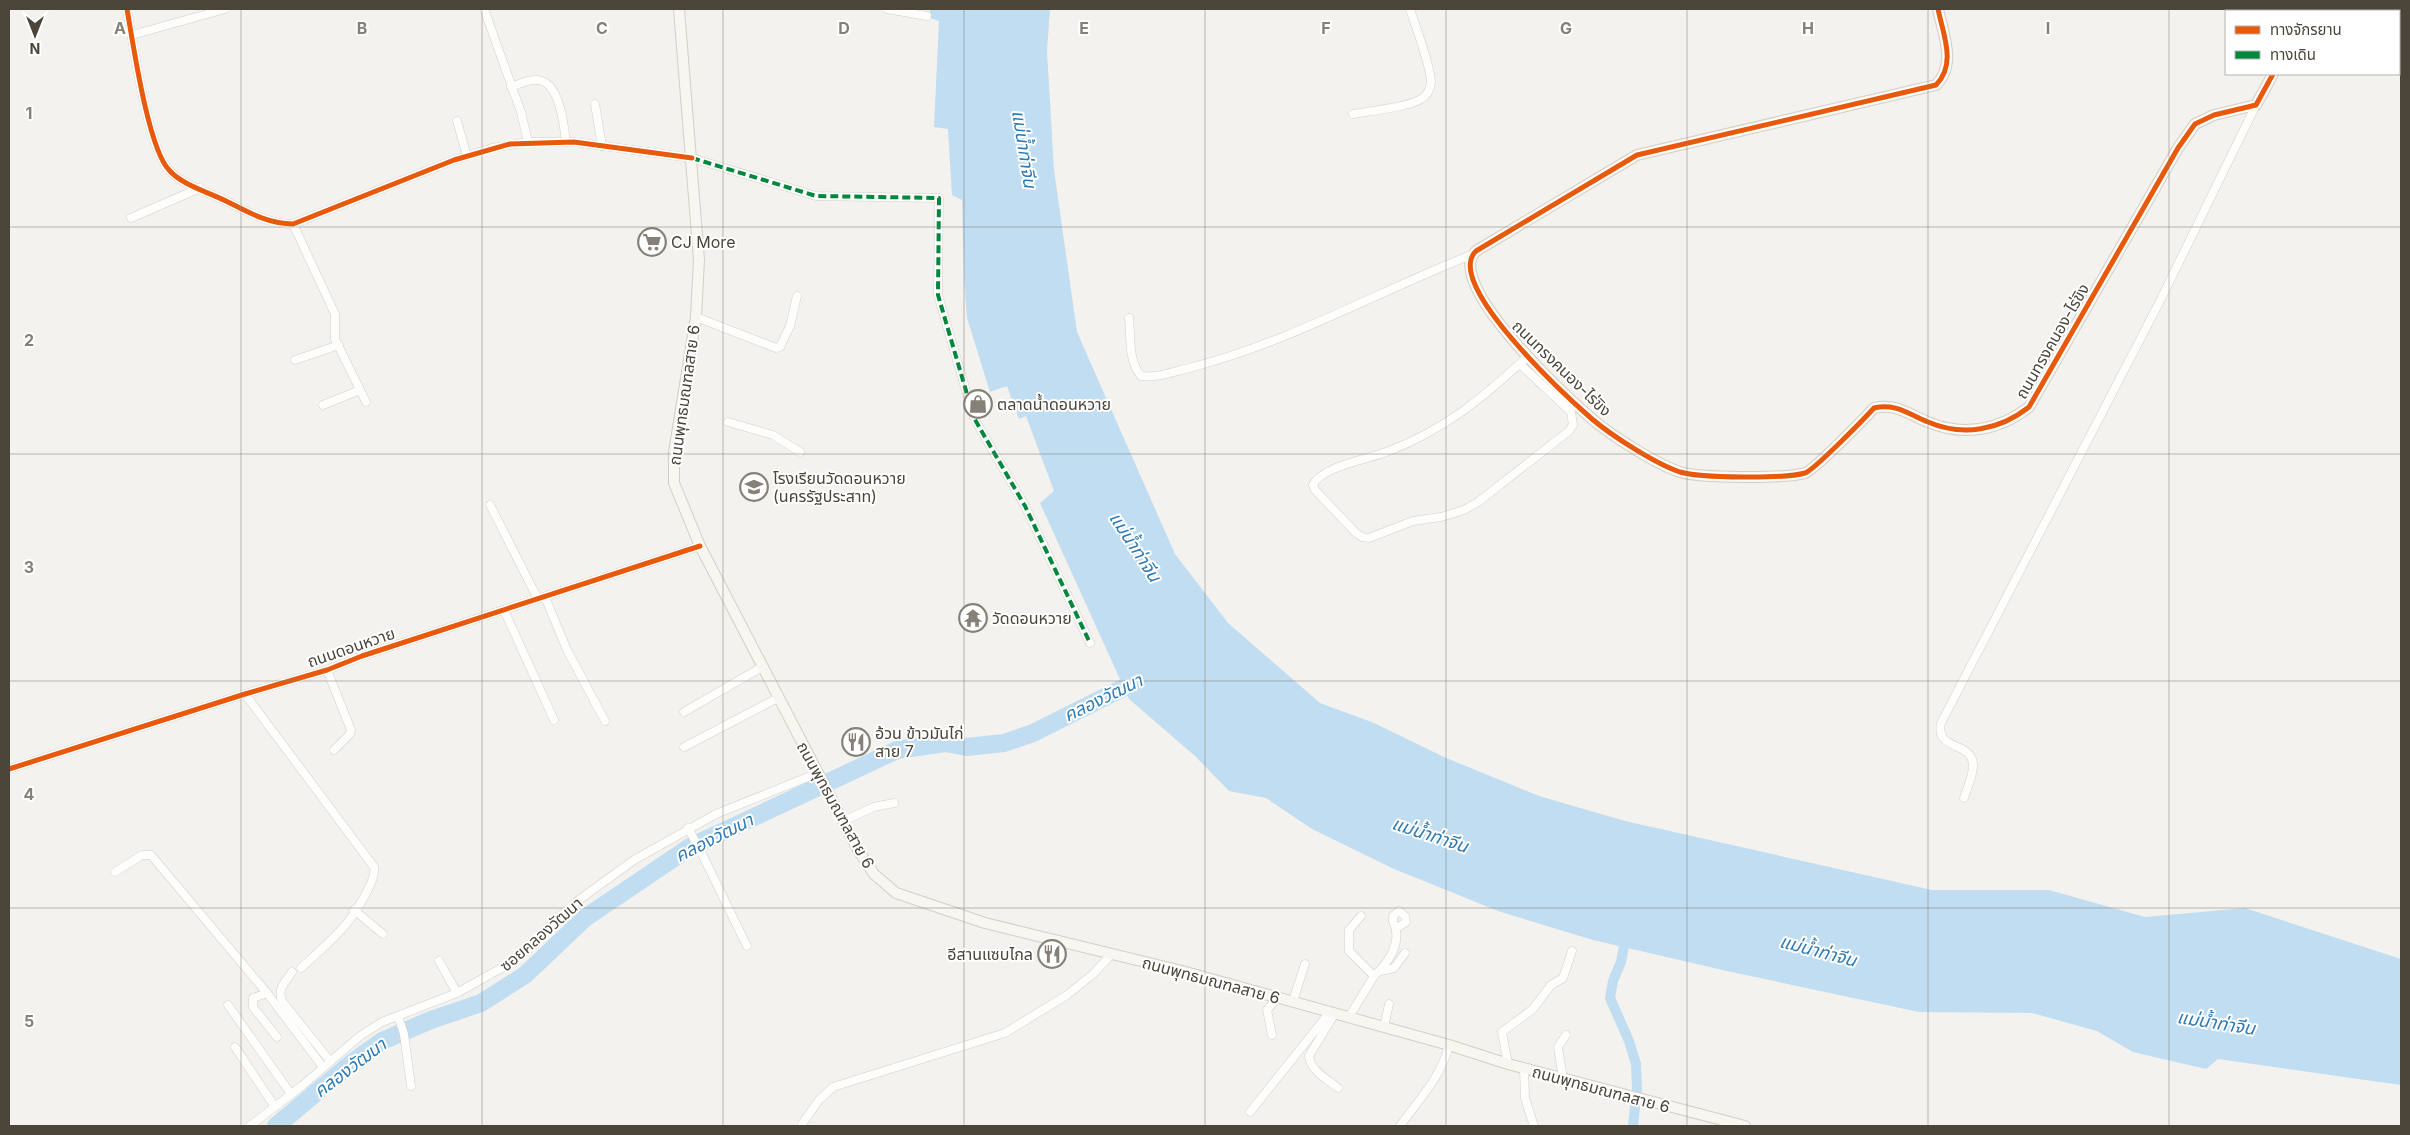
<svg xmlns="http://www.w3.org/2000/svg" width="2410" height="1135" viewBox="0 0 2410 1135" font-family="Inter,'Noto Sans Thai',sans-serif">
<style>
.water{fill:#c0ddf1}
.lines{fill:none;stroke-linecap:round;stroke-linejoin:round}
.canal{stroke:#c0ddf1;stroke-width:10}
.river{stroke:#c0ddf1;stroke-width:18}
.street-casing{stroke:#d2d0cb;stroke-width:9}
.secondary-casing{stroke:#d3cfc5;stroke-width:12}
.street{stroke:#fdfdfc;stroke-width:8}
.secondary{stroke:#f7f6f1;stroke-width:10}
.quiet{stroke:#00873e;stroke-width:4;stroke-dasharray:8 4;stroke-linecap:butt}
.cycleway-casing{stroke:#fff;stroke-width:8}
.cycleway{stroke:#e8590c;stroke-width:5}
.grid{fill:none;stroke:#868178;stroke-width:1;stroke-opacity:0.55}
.labels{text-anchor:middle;stroke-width:4;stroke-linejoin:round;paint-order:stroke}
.poi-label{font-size:16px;fill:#4b4439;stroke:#fff;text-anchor:start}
.street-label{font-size:16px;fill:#4b4439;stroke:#fff}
.water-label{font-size:18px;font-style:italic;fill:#2e7ab2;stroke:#fff}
.grid-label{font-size:16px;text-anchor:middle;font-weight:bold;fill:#868178;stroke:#fff;stroke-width:4;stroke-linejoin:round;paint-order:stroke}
</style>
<rect width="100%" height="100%" fill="#f4f2ee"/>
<polygon class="water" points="930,9 1050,9 1047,51 1054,170 1077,332 1175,554 1228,623 1320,703 1374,723 1444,757 1539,796 1625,821 1932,890 2049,890 2145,917 2245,908 2401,959 2401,1085 2218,1059 2206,1069 2133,1052 2097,1031 2032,1013 1919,1012 1727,971 1593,940 1498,911 1394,869 1312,829 1266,798 1229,791 1195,756 1129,699 1040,503 1054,491 1026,416 1019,419 1007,386 990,392 967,318 964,278 962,200 952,195 948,129 934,127 939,21 930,18"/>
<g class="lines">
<polyline class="canal" points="1626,934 1621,962 1613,981 1610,998 1629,1041 1636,1064 1637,1089 1633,1126"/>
<polyline class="river" points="276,1126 354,1061 382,1041 431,1020 481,1003 525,975 585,918 690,847 897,750 946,743 966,747 1004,743 1033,733 1145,677"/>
<defs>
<g id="street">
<path d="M127,9C133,43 148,148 169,170C182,185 208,192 226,201C248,212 268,224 293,224L454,160L492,148L528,142H574L692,158L816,196L939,198L938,295L974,418L1025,506L1090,643"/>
<polyline points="484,9 521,112 528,142"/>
<polyline points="887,9 927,16"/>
<polyline points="132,35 225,9"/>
<path d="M511,87C521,83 532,78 542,81C560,87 564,126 566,142"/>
<polyline points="595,104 602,146"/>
<path d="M1353,114C1370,111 1409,107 1421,99C1427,96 1430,89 1431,83C1431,66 1416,28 1410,9"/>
<polyline points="457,121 467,156"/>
<polyline points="131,218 200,188"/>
<polyline points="293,224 335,314 335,339 366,402"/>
<polyline points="696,317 776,348 780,347 790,326 797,296"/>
<path d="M1129,318C1131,335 1128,362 1141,376C1158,378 1173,372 1189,368C1288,343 1377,292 1471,255"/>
<polyline points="295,360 339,345"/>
<path d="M1520,364L1571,412L1573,425L1569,431L1478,502L1464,510L1441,517L1413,521L1369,538L1362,537L1356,533L1315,490L1313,485C1322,466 1370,459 1389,451C1446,429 1484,397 1528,356"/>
<polyline points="323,405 360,390"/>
<polyline points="728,422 773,435 800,452"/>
<polyline points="490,505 538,599"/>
<polyline points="545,597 567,650 605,721"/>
<polyline points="504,610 554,720"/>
<polyline points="327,670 351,730 350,734 334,750"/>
<path d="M245,694L374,867C377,881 351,920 340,931C328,944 314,956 301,968"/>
<polyline points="684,712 762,667"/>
<polyline points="684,747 778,698"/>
<polyline points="9,769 245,694 327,670 362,656 700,546"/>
<path d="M1964,798C1967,788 1974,774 1973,764C1971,741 1935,751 1941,723L2159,303L2256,105"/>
<polyline points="843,821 874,807 894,803"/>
<polyline points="688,828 700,850 747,946"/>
<polyline points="115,872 142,855 151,855 267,993 323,1067"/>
<polyline points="354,910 383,934"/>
<polyline points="439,961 457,993"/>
<polyline points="1380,971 1394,968 1405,953"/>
<path d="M292,972C285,983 277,988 282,1001L330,1061"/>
<path d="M1374,976C1390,961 1403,942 1393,921V916L1399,911L1405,916L1406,922L1397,928"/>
<polyline points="267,993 253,998 253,1007 277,1037"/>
<polyline points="1293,1001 1305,964"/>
<polyline points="228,1005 291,1094"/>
<path d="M1335,1013L1309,1056C1310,1070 1328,1080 1338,1088"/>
<polyline points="398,1016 404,1034 411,1086"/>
<polyline points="1349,1017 1374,976 1349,951 1349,930 1361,916"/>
<polyline points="1384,1027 1389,1004"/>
<polyline points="1272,1035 1267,1010 1278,997"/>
<polyline points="235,1047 275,1107"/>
<polyline points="1508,1064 1502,1032 1533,1009 1551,985 1563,978 1572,951"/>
<polyline points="1524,1068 1525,1098 1534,1126"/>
<polyline points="1563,1079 1558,1047 1566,1035"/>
<polyline points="1250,1112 1330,1012"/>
<polyline points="802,1124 819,1100 833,1087 1005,1033 1067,995 1093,974 1112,954"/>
<polyline points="250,1126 303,1085 360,1036 382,1022 457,993 505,966 530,948 548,927 576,902 634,860 716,814 818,773"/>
<path d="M1400,1126C1418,1101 1442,1076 1449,1045"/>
</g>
<g id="secondary">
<polyline points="679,9 699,260 696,317 674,452 674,483 700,546 858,850 874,874 896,893 985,923 1182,971 1449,1045 1508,1064 1745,1126"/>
<path d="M1938,9C1943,34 1957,64 1936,85L1637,155L1476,251C1442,283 1568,398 1592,419C1612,436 1656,464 1680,472C1700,478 1785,479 1805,473C1814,470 1864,419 1874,408C1896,403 1908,414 1928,422C1963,437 2000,430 2029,407L2178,148L2195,124L2214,115L2256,105L2273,74"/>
<polyline points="2306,11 2307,9"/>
</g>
</defs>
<use href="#street" class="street-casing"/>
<use href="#secondary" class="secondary-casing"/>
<use href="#street" class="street"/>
<use href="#secondary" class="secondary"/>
<polyline class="quiet" points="692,158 816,196 939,198 938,295 974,418 1025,506 1090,643"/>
<defs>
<g id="cycleway">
<path d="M127,9C133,43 148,148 169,170C182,185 208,192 226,201C248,212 268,224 293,224L454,160L510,144L574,142L692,158"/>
<path d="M1938,9C1943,34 1957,64 1936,85L1637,155L1476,251C1442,283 1568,398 1592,419C1612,436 1656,464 1680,472C1700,478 1785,479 1805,473C1814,470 1864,419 1874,408C1896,403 1908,414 1928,422C1963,437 2000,430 2029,407L2178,148L2195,124L2214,115L2256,105L2273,74"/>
<polyline points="9,769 245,694 327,670 362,656 700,546"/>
</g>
</defs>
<use href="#cycleway" class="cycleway-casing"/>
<use href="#cycleway" class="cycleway"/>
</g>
<path class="grid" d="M241,9V1126M482,9V1126M723,9V1126M964,9V1126M1205,9V1126M1446,9V1126M1687,9V1126M1928,9V1126M2169,9V1126M9,227H2401M9,454H2401M9,681H2401M9,908H2401"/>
<defs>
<symbol id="supermarket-ring" viewBox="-11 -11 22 22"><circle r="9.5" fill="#fff" stroke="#868178" stroke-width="1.5"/><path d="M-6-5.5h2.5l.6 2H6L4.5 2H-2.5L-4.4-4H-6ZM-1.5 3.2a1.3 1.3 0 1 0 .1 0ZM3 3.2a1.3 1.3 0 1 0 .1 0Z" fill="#868178"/></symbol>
<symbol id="shop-ring" viewBox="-11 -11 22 22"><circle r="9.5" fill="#fff" stroke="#868178" stroke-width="1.5"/><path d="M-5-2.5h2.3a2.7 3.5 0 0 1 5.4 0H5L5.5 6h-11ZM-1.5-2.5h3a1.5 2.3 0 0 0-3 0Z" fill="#868178"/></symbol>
<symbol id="school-ring" viewBox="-11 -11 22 22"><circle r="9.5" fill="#fff" stroke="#868178" stroke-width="1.5"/><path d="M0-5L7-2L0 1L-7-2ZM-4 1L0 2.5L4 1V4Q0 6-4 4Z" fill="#868178"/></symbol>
<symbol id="temple-ring" viewBox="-11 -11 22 22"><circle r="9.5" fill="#fff" stroke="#868178" stroke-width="1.5"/><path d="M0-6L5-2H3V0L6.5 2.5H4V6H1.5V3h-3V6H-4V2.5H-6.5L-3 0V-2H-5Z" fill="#868178"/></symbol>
<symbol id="restaurant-ring" viewBox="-11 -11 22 22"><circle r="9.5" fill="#fff" stroke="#868178" stroke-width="1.5"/><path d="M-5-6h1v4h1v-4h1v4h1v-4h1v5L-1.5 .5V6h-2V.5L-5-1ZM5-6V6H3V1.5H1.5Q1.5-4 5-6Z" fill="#868178"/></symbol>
</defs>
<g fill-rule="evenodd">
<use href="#supermarket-ring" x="636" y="226" width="32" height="32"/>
<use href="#shop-ring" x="962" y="388" width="32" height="32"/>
<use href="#school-ring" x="738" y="471" width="32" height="32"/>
<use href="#temple-ring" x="957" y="602" width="32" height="32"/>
<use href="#restaurant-ring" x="840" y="726" width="32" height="32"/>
<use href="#restaurant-ring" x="1036" y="938" width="32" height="32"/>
</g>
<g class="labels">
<g class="poi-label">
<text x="671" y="248">CJ More</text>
<text x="997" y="410">ตลาดน้ำดอนหวาย</text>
<text x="773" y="484">โรงเรียนวัดดอนหวาย<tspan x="773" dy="18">(นครรัฐประสาท)</tspan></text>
<text x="992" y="624">วัดดอนหวาย</text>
<text x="875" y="739">อ้วน ข้าวมันไก่<tspan x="875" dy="18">สาย 7</tspan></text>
<text x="1033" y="960" text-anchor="end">อีสานแซบไกล</text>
</g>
<g class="street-label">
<text transform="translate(2052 341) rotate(-60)" y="6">ถนนทรงคนอง-ไร่ขิง</text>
<text transform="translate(1562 368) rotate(44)" y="6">ถนนทรงคนอง-ไร่ขิง</text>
<text transform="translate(684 395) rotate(-82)" y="6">ถนนพุทธมณฑลสาย 6</text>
<text transform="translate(351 647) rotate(-19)" y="6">ถนนดอนหวาย</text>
<text transform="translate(836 805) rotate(61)" y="6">ถนนพุทธมณฑลสาย 6</text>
<text transform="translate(541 934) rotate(-41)" y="6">ซอยคลองวัฒนา</text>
<text transform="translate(1211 980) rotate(15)" y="6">ถนนพุทธมณฑลสาย 6</text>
<text transform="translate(1601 1089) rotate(15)" y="6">ถนนพุทธมณฑลสาย 6</text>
</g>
<g class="water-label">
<text transform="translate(1024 149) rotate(81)" y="6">แม่น้ำท่าจีน</text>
<text transform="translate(1135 547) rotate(57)" y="6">แม่น้ำท่าจีน</text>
<text transform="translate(1103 698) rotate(-26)" y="6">คลองวัฒนา</text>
<text transform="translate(1430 835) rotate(18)" y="6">แม่น้ำท่าจีน</text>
<text transform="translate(714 838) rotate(-27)" y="6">คลองวัฒนา</text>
<text transform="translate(1818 951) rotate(15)" y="6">แม่น้ำท่าจีน</text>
<text transform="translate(2216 1023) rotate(9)" y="6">แม่น้ำท่าจีน</text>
<text transform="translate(350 1068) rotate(-37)" y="6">คลองวัฒนา</text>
</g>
</g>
<g class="grid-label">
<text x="120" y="34">A</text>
<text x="362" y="34">B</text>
<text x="602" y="34">C</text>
<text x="844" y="34">D</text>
<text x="1084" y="34">E</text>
<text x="1326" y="34">F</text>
<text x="1566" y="34">G</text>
<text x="1808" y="34">H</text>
<text x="2048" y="34">I</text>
<text x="29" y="119">1</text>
<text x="29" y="346">2</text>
<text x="29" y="573">3</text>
<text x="29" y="800">4</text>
<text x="29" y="1027">5</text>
</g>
<rect width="2410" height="1135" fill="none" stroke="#4b4439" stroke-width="20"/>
<rect x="2225" y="10" width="175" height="65" fill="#ffffff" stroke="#b7b4b0"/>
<rect x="2235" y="26" width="25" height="8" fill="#e8590c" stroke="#b7b4b0"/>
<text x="2270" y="35" font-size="15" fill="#4b4439">ทางจักรยาน</text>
<rect x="2235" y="51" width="25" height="8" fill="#00873e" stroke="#b7b4b0"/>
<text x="2270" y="60" font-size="15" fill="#4b4439">ทางเดิน</text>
<g transform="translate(35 35) rotate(180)" stroke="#ffffff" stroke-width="4" paint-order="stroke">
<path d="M0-4L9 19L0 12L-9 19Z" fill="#4b4439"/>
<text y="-8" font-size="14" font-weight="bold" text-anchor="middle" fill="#4b4439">N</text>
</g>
</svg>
